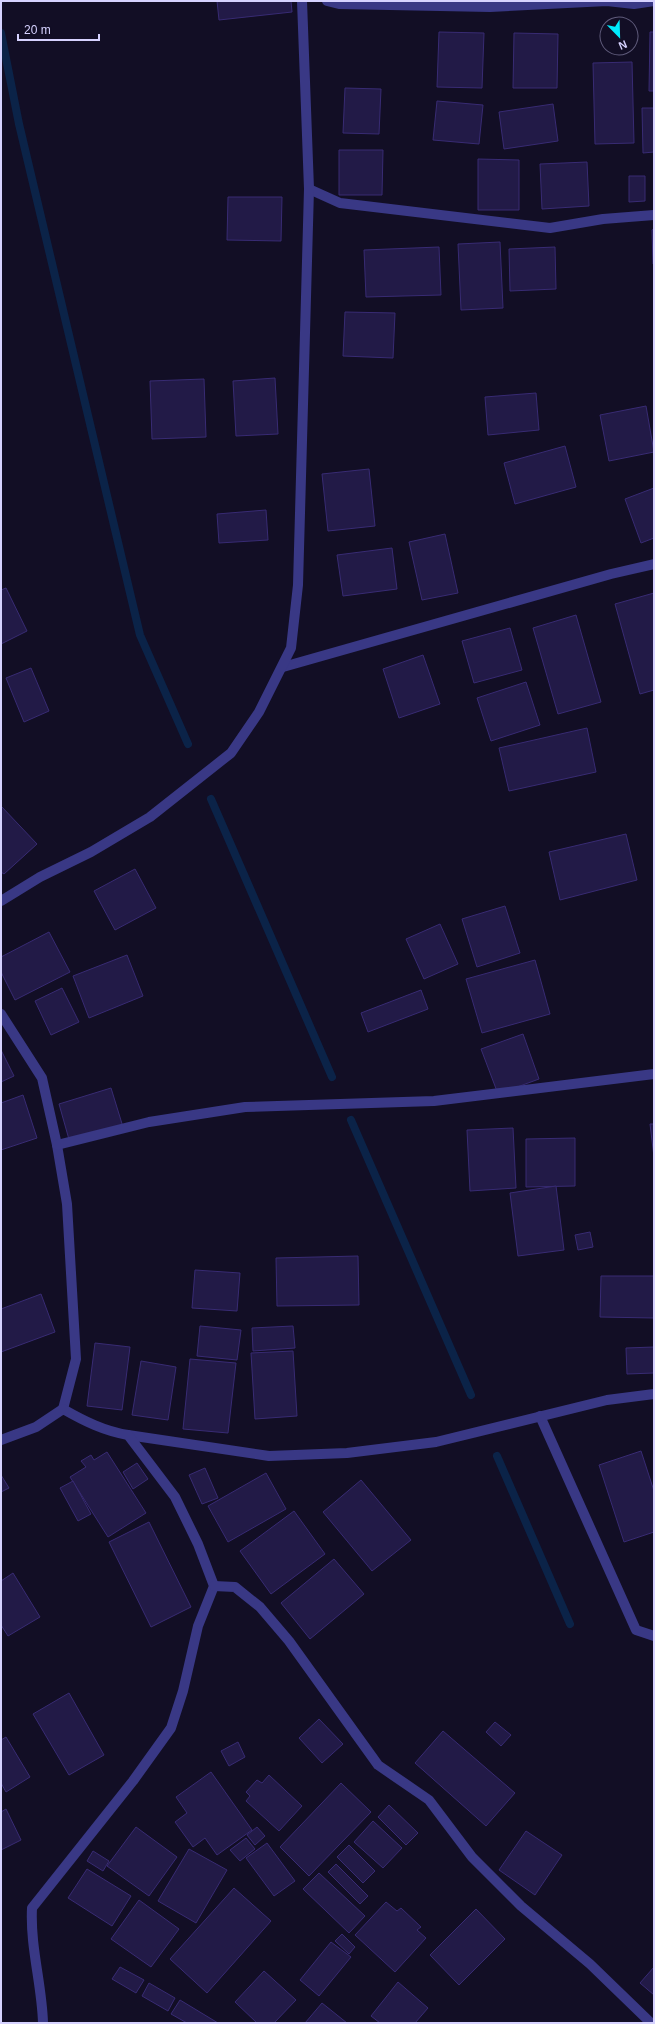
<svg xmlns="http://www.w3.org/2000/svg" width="655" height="2024" viewBox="0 0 655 2024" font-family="Arial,sans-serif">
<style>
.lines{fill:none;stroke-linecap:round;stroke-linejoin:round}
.stream{stroke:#0b2348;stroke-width:8}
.building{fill:#221a47;stroke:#382b73}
.minor{stroke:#393885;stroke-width:10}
</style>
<rect width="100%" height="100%" fill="#120e25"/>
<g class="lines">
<g class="stream">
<polyline points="1,33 19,124 140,635 188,744"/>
<polyline points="211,799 332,1077"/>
<polyline points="351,1120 471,1395"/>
<polyline points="497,1456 570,1624"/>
</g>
</g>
<g class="building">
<polygon points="217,1 291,1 292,12 219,20"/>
<polygon points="439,32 484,33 482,88 437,87"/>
<polygon points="650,32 654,32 654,91 649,91"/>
<polygon points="514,33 558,34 557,88 513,88"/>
<polygon points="632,62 634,143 595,144 593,63"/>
<polygon points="345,88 381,89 379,134 343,133"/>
<polygon points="437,101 483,105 479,144 433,140"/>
<polygon points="553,104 558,141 504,149 499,112"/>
<polygon points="642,108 654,108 654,152 643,153"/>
<polygon points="339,150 383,150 382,195 339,195"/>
<polygon points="478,159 519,160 519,210 478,210"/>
<polygon points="587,162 589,206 542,209 540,164"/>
<polygon points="629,176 645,176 645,201 629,202"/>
<polygon points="228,197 282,197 281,241 227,240"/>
<polygon points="654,229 654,264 653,264 652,230"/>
<polygon points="500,242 503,308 461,310 458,244"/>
<polygon points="439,247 441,295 366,297 364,250"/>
<polygon points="555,247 556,289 510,291 509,249"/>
<polygon points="345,312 395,313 393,358 343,356"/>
<polygon points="275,378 278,434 236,436 233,381"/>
<polygon points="204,379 206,437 152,439 150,381"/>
<polygon points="536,393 539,430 488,435 485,397"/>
<polygon points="646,406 654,452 609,461 600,415"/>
<polygon points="565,446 576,487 515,504 504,463"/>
<polygon points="369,469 375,526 328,531 322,474"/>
<polygon points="654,488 654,538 641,543 625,499"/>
<polygon points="266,510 268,540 219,543 217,514"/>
<polygon points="445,534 458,593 422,600 409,542"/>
<polygon points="392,548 397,589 343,596 337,555"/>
<polygon points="6,588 27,631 1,644 1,590"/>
<polygon points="654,593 654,690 640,694 615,604"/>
<polygon points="576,615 601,702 558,714 533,628"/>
<polygon points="510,628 522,670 474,683 462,641"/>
<polygon points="423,655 440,704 399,718 383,669"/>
<polygon points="31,668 49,711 24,722 6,678"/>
<polygon points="526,682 540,725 491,741 477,698"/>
<polygon points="587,728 596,772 509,791 499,748"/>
<polygon points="1,806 37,844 4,874 1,872"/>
<polygon points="626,834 637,880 560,900 549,852"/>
<polygon points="135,869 156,908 115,930 94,891"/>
<polygon points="505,906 520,953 477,967 462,919"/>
<polygon points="440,924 458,964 424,979 406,939"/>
<polygon points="49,932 70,972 15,1000 1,972 1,957"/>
<polygon points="127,955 143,996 89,1018 73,976"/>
<polygon points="535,960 550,1014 482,1033 466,979"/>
<polygon points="62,988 79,1022 51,1035 35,1001"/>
<polygon points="421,990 428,1009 368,1032 361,1013"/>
<polygon points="523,1034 539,1079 498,1094 481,1049"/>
<polygon points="1,1050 14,1076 1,1082"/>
<polygon points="111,1088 123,1127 70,1143 59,1104"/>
<polygon points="23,1095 37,1138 1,1150 1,1103"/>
<polygon points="650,1124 654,1124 654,1157"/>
<polygon points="513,1128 516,1188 470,1191 467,1130"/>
<polygon points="575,1138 575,1186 526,1187 526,1139"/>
<polygon points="556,1186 564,1250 518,1256 510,1193"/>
<polygon points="590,1232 593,1247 578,1250 575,1235"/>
<polygon points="358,1256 359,1305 277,1306 276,1258"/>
<polygon points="195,1270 240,1273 237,1311 192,1308"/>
<polygon points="601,1276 654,1276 654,1318 600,1317"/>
<polygon points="41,1294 55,1332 1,1352 1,1309"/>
<polygon points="200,1326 241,1330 237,1360 197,1356"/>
<polygon points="293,1326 295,1348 253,1351 252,1328"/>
<polygon points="95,1343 130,1347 122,1410 87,1406"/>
<polygon points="654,1347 654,1373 627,1374 626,1348"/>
<polygon points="293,1351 297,1416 255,1419 251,1353"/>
<polygon points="190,1359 236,1363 228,1433 183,1429"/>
<polygon points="141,1361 176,1367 168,1420 132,1415"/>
<polygon points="641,1451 654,1491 654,1532 624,1542 599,1465"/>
<polygon points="107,1452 146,1513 108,1537 70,1477 86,1467 81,1461 91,1455 94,1460"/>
<polygon points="137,1463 148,1479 133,1489 123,1472"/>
<polygon points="205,1468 218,1498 202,1504 189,1475"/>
<polygon points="266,1473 286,1509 228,1542 208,1506"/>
<polygon points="1,1475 9,1488 1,1492"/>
<polygon points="361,1480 411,1540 372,1571 323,1512"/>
<polygon points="73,1481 91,1514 78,1521 60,1488"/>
<polygon points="294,1511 325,1554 271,1594 240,1551"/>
<polygon points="149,1522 191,1607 151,1627 109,1542"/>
<polygon points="334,1559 364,1594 310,1639 281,1603"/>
<polygon points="13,1573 40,1617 8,1636 1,1625 1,1581"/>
<polygon points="69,1693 104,1755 69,1775 33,1714"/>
<polygon points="319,1719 343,1744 322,1763 299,1738"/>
<polygon points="495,1722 511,1735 501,1746 486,1732"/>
<polygon points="443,1731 515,1793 486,1826 415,1763"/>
<polygon points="6,1737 30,1777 6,1792 1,1783 1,1740"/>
<polygon points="238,1742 245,1757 229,1766 221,1751"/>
<polygon points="211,1772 252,1830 217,1855 205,1838 193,1847 175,1822 187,1813 176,1797"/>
<polygon points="269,1775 302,1806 279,1831 246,1801 250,1796 246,1792 257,1780 262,1783"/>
<polygon points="341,1783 371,1812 309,1876 280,1847"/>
<polygon points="389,1805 418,1833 406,1845 378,1817"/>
<polygon points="6,1809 21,1840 1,1850 1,1812"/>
<polygon points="373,1821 402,1848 383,1868 354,1842"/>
<polygon points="136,1827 177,1857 149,1896 107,1866"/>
<polygon points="257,1827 265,1836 255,1845 247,1835"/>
<polygon points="526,1831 562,1855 535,1895 499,1870"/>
<polygon points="246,1838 255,1849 240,1861 230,1850"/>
<polygon points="267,1843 295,1881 274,1896 246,1858"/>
<polygon points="349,1845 375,1871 363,1883 337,1857"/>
<polygon points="189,1849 227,1870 196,1923 158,1901"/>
<polygon points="93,1851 109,1861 103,1871 87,1861"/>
<polygon points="336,1864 368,1896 360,1904 328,1872"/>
<polygon points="87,1869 131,1896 112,1926 68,1898"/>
<polygon points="319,1873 365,1916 349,1933 303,1889"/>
<polygon points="234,1888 271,1921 207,1993 170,1959"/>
<polygon points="139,1900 179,1929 151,1967 111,1939"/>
<polygon points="386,1902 397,1911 401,1908 421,1927 417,1930 426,1938 395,1972 355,1935"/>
<polygon points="476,1909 505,1939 459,1985 430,1955"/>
<polygon points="342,1934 355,1947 349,1954 335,1941"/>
<polygon points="331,1942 351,1957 319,1996 300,1980"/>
<polygon points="120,1967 144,1980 136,1993 112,1979"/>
<polygon points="654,1967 654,1995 640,1983"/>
<polygon points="264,1971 296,2000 274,2023 257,2023 235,2002"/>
<polygon points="398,1982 428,2008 415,2023 380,2023 371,2016"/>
<polygon points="149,1983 175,1998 168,2011 142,1996"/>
<polygon points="180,2000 218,2023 187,2023 171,2014"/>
<polygon points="322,2003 347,2023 305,2023"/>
</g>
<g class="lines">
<g class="minor">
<polyline points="327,1 339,4 490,7 607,1 634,4 654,1"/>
<polyline points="309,189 340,203 550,228 603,219 654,215"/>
<polyline points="283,667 611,574 654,564"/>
<polyline points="1,901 40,877 91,852 150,817 231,753 259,712 291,648 298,585 309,189 302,1"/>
<polyline points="1,1014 42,1078 57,1145 67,1204 76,1359 63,1409"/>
<polyline points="57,1145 149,1122 245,1107 434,1101 654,1074"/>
<polyline points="540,1416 636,1630 654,1636"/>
<polyline points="128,1435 269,1456 347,1453 436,1442 607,1400 654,1394"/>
<path d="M1,1440L36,1427L63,1409C84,1421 104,1431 128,1435L175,1497L198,1544L214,1586L198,1626L183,1691L171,1728L133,1781L32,1908C30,1947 42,1985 43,2023"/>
<polyline points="214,1586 235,1587 260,1607 289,1641 378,1765 429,1800 472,1857 521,1906 590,1964 651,2023"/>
</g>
</g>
<rect width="655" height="2024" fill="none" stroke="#d6d2ff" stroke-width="4"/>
<g transform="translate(619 36) rotate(157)"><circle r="19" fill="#120e25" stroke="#605c7c"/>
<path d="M0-3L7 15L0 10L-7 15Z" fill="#00ebfd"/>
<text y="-6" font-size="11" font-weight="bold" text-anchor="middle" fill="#d6d2ff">N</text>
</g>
<path d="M18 34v6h81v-6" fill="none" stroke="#d6d2ff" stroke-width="2"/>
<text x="24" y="34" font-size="12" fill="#d6d2ff" stroke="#120e25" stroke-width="3" paint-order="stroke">20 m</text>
</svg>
